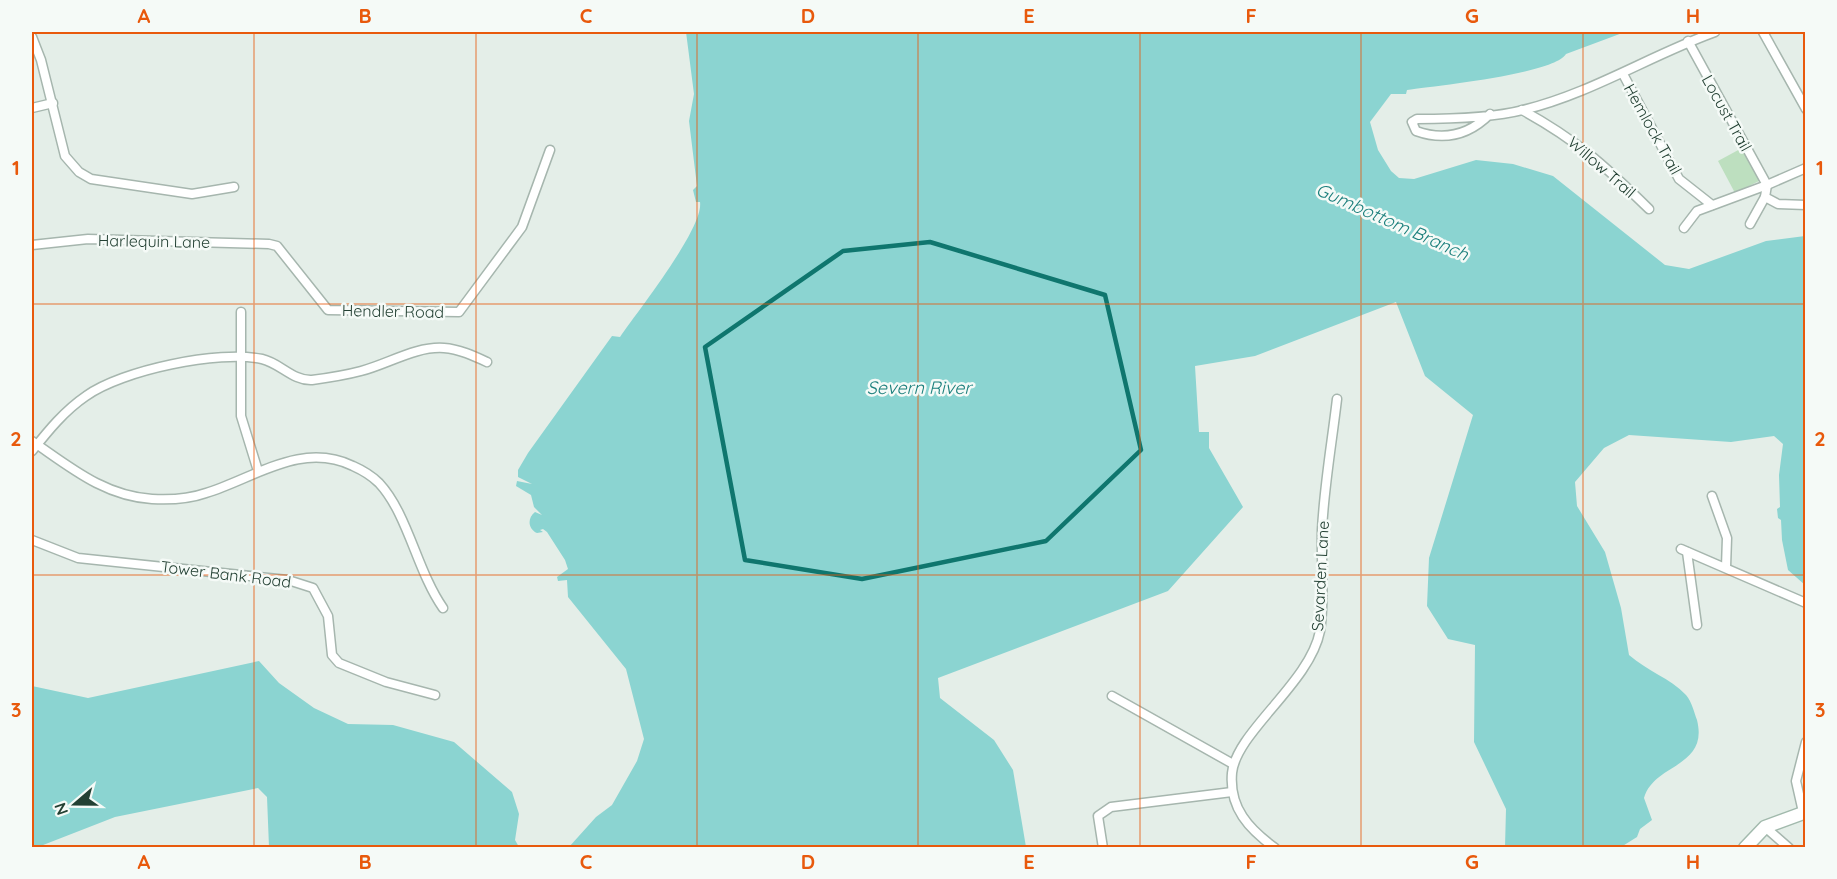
<svg xmlns="http://www.w3.org/2000/svg" width="1837" height="879" viewBox="0 0 1837 879" font-family="Quicksand,sans-serif">
<style>
.green{fill:#bddfbf}
.water{fill:#8bd4d1}
.lines{fill:none;stroke-linecap:round;stroke-linejoin:round}
.street-casing{stroke:#a6b6ae;stroke-width:11}
.secondary-casing{stroke:#a2baad;stroke-width:15}
.street{stroke:#fff;stroke-width:8}
.secondary{stroke:#fff;stroke-width:12}
.marked{fill:none;stroke:#0f766e;stroke-width:4.5;stroke-linejoin:round}
.grid{fill:none;stroke:#e8590c;stroke-width:1.5;stroke-opacity:0.55}
.labels{text-anchor:middle;stroke-width:5;stroke-linejoin:round;paint-order:stroke}
.street-label{font-size:16px;fill:#234033;stroke:#f5faf7}
.water-label{font-size:18px;font-style:italic;fill:#1b7f7c;stroke:#f5faf7}
.neatline{fill:none;stroke:#e8590c;stroke-width:2}
.grid-label{font-size:20px;text-anchor:middle;font-weight:bold;fill:#e8590c}
</style>
<rect width="100%" height="100%" fill="#e4eee8"/>
<polygon class="green" points="1742,148 1761,180 1735,193 1718,161"/>
<g class="water">
<path d="M686,32H1625L1566,54C1554,74 1435,86 1407,90L1406,94H1391L1370,122L1378,150L1391,171L1399,178L1414,179L1476,160L1513,164L1553,176L1665,265L1689,269L1766,241L1805,236V585L1788,570L1782,540L1781,520L1778,518L1777,509L1780,507L1779,475L1783,444L1774,436L1731,442L1629,435L1604,448L1575,482L1577,506L1605,552L1621,608L1629,655C1647,671 1670,678 1686,695C1692,702 1694,712 1697,720C1709,768 1654,763 1644,798L1652,820L1640,829L1637,837L1621,847H1505L1506,809L1474,742L1475,645L1448,639L1427,606L1429,558L1473,415L1425,376L1396,302L1255,356L1195,366L1199,432H1209V448L1243,507L1168,591L938,678L940,698L994,740L1013,770L1026,847H569L596,817L612,805L637,761L644,739L626,669L568,597L567,580L558,581L557,577L568,569L565,560L547,532L543,529L540,530L543,532L537,533C528,529 527,518 535,512L542,515L534,507L531,495L516,486L517,481L532,484L518,477V470L528,453L612,336L620,337C637,312 704,228 700,202H696L693,190L697,186L689,121L694,94Z"/>
<polygon points="259,661 279,683 314,708 348,724 393,725 454,742 512,792 519,814 515,840 519,847 269,847 267,797 258,788 115,817 38,847 32,845 32,686 88,698"/>
</g>
<g class="lines">
<defs>
<g id="street">
<polyline points="1763,32 1806,109"/>
<polyline points="32,37 41,60 65,156 79,172 91,179 192,194 234,187"/>
<polyline points="1688,41 1767,185"/>
<polyline points="1623,74 1679,179 1712,205"/>
<polyline points="32,108 53,103"/>
<path d="M1522,110C1577,140 1605,166 1649,209"/>
<path d="M1490,114C1469,135 1444,141 1416,131L1412,122L1417,119C1449,119 1492,118 1523,110C1590,94 1651,55 1715,32"/>
<polyline points="1767,185 1765,197 1778,204 1806,205"/>
<polyline points="1750,224 1765,197"/>
<polyline points="1684,228 1697,211 1767,185 1806,168"/>
<polyline points="32,245 88,239 269,244 277,246 328,310 459,312 522,227 550,150"/>
<polyline points="241,312 241,416 258,471"/>
<path d="M32,441C70,467 104,496 152,499C170,500 189,499 206,493C255,478 301,441 353,466C362,470 372,476 379,483C408,514 417,571 443,608"/>
<path d="M32,451C48,431 64,411 86,396C122,370 219,350 262,359C280,363 293,381 312,380C327,378 346,375 361,371C388,364 416,346 444,348C459,349 474,356 487,362"/>
<polyline points="1712,496 1727,538 1726,567"/>
<polyline points="32,540 78,558 288,580 313,588 328,616 332,655 339,663 386,682 435,695"/>
<polyline points="1681,549 1806,603"/>
<polyline points="1687,552 1697,625"/>
<polyline points="1112,696 1233,764"/>
<polyline points="1803,812 1796,781 1806,742"/>
<polyline points="1765,827 1789,848"/>
<polyline points="1103,848 1098,816 1111,807 1232,792"/>
<path d="M1275,848C1249,829 1229,808 1232,773C1236,732 1310,683 1320,631C1325,602 1321,561 1322,530C1324,487 1332,442 1337,399"/>
</g>
<polyline id="secondary" points="1745,848 1765,827 1806,812"/>
</defs>
<use href="#street" class="street-casing"/>
<use href="#secondary" class="secondary-casing"/>
<use href="#street" class="street"/>
<use href="#secondary" class="secondary"/>
</g>
<path class="marked" d="M930,242L1105,295L1141,450L1046,541L862,579L745,560L705,347L843,251Z"/>
<path class="grid" d="M254,32V848M476,32V848M697,32V848M918,32V848M1140,32V848M1361,32V848M1583,32V848M32,304H1806M32,575H1806"/>
<g class="labels">
<g class="street-label">
<text transform="translate(1727 113) rotate(61)" y="6">Locust Trail</text>
<text transform="translate(1653 129) rotate(61)" y="6">Hemlock Trail</text>
<text transform="translate(1602 167) rotate(41)" y="6">Willow Trail</text>
<text transform="translate(154 241) rotate(1)" y="6">Harlequin Lane</text>
<text transform="translate(393 311) rotate(1)" y="6">Hendler Road</text>
<text transform="translate(226 574) rotate(7)" y="6">Tower Bank Road</text>
<text transform="translate(1320 576) rotate(-87)" y="6">Sevarden Lane</text>
</g>
<g class="water-label">
<text transform="translate(1392 222) rotate(24)" y="6">Gumbottom Branch</text>
<text x="919" y="394">Severn River</text>
</g>
</g>
<rect width="1837" height="879" fill="none" stroke="#f5faf7" stroke-width="66"/>
<g transform="translate(75 804) rotate(250)" stroke="#f5faf7" stroke-width="4.5" paint-order="stroke">
<path d="M0-4.5L10 22L0 15L-10 22Z" fill="#234033"/>
<text y="-9" font-size="16" font-weight="bold" text-anchor="middle" fill="#234033">N</text>
</g>
<rect x="33" y="33" width="1771" height="813" class="neatline"/>
<g class="grid-label">
<text x="144" y="23">A</text>
<text x="365" y="23">B</text>
<text x="586" y="23">C</text>
<text x="808" y="23">D</text>
<text x="1029" y="23">E</text>
<text x="1251" y="23">F</text>
<text x="1472" y="23">G</text>
<text x="1693" y="23">H</text>
<text x="16" y="175">1</text>
<text x="1820" y="175">1</text>
<text x="16" y="446">2</text>
<text x="1820" y="446">2</text>
<text x="16" y="717">3</text>
<text x="1820" y="717">3</text>
<text x="144" y="869">A</text>
<text x="365" y="869">B</text>
<text x="586" y="869">C</text>
<text x="808" y="869">D</text>
<text x="1029" y="869">E</text>
<text x="1251" y="869">F</text>
<text x="1472" y="869">G</text>
<text x="1693" y="869">H</text>
</g>
</svg>
